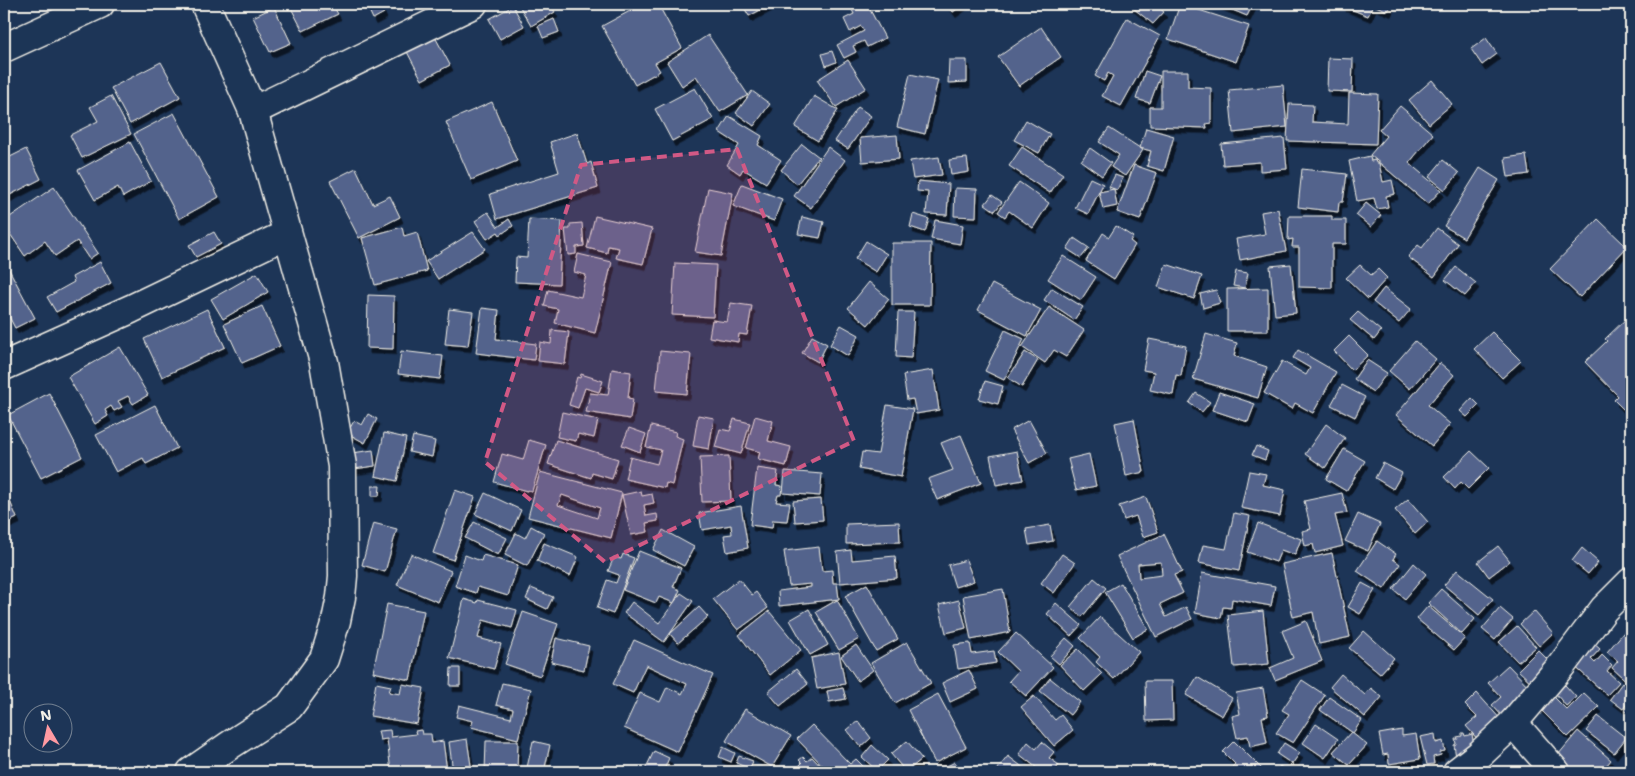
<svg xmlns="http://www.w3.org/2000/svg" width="1635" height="776" viewBox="0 0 1635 776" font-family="'Shantell Sans',sans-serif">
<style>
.building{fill:#53648c;stroke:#f4f1e8;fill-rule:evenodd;filter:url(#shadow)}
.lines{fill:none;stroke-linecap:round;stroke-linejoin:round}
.street-casing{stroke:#f4f1e8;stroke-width:31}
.street{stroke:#1d3557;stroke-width:28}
.marked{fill:#d15985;fill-opacity:0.2;stroke:#d15985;stroke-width:4;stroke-dasharray:10 6;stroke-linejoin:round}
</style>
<defs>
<filter id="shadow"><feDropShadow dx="3" dy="5.5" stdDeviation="0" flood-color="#0009"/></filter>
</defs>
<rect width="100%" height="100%" fill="#1d3557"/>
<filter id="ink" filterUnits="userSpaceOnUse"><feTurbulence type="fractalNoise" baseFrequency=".02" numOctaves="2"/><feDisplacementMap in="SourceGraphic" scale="10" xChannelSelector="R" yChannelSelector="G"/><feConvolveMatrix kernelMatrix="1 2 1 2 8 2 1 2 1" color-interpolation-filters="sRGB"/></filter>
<g filter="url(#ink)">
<g class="building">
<polygon points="289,4 332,4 338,14 303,31"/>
<polygon points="366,4 380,4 384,13 373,19"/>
<polygon points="526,4 550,4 555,12 531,26 520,7"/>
<polygon points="643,4 658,4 682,48 655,63 660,71 635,85 602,26"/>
<polygon points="742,4 772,4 749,16"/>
<polygon points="860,4 867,4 885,38 867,47 864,41 853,46 856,52 844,58 837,45 864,31 861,26 850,32 844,19 854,14 851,8"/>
<polygon points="947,4 964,4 953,12"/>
<polygon points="1128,4 1155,4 1164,12 1153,24"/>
<polygon points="1180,4 1249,26 1236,62 1168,39"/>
<polygon points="1218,4 1253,4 1247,16"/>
<polygon points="1343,4 1391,4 1388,11 1373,5 1368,16 1343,6"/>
<polygon points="513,6 524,26 500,39 489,19"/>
<polygon points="274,7 291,43 270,52 253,17"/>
<polygon points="1127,18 1160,36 1121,106 1102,96 1113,76 1108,73 1104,81 1095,76"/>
<polygon points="554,19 559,32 543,38 538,26"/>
<polygon points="1041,27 1061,57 1019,86 998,57"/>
<polygon points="434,35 450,65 422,80 406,50"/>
<polygon points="708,35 748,95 720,112 696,76 682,86 667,62"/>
<polygon points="1486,38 1497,54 1482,65 1471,49"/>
<polygon points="832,51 836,62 826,66 822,54"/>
<polygon points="1328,58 1353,59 1352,92 1327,91"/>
<polygon points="848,60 866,88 836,107 817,80"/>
<polygon points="949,60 967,60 967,82 948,83"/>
<polygon points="161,62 180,97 130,124 111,88"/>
<polygon points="1145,71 1160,76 1150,103 1136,99"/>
<polygon points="1161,71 1188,71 1188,87 1211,88 1211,123 1206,124 1207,128 1150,126 1150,107 1161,107"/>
<polygon points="910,74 938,80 925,134 897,127"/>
<polygon points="1432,80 1452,104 1429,124 1409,100"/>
<polygon points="1283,85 1287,127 1233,133 1229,90"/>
<polygon points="695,88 713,119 672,141 655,109"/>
<polygon points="752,91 770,104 754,126 736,113"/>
<polygon points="1349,93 1378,94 1376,144 1287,141 1289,104 1313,105 1312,122 1348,124"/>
<polygon points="111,96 131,134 82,158 70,135 98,121 90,107"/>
<polygon points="814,96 838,110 818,141 795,127"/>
<polygon points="492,102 517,161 471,180 446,122"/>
<polygon points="1400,106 1433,134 1409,163 1441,190 1428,204 1370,155 1386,136 1379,130"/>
<polygon points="858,107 871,116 848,149 835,141"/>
<polygon points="174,113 219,197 179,219 134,134"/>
<polygon points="729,116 762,136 758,145 781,160 766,183 743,169 740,174 727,165 739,145 719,132"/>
<polygon points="1026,120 1050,134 1039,153 1014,140"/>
<polygon points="1109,128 1143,150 1125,176 1111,167 1119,155 1099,142"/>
<polygon points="1146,128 1174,136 1164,171 1147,166 1151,151 1140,148"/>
<polygon points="577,133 587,164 591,162 598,188 497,219 490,194 559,172 550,142"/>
<polygon points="897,135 899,159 862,162 860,138"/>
<polygon points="1284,138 1287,169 1260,171 1260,162 1223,165 1221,144"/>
<polygon points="130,142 151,181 123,197 118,187 95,200 78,170"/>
<polygon points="802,144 819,157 797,184 781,170"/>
<polygon points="828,147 845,160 811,208 794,196"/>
<polygon points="1022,147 1063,174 1050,193 1009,166"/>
<polygon points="1090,148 1111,163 1102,176 1081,161"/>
<polygon points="26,149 41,179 4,198 4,160"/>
<polygon points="1526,155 1529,174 1508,177 1505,158"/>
<polygon points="1370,156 1371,161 1375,160 1376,163 1379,163 1383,182 1392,180 1395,194 1386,196 1388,207 1377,209 1374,198 1357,201 1349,161"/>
<polygon points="939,157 942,175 913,179 910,161"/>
<polygon points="967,158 969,172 951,175 949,160"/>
<polygon points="1443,160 1459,173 1445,190 1429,177"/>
<polygon points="1134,165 1157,173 1140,220 1117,212"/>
<polygon points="356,168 373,204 390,196 400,217 359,238 330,181"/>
<polygon points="1480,168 1499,180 1464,238 1444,226"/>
<polygon points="1302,169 1347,174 1343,202 1339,202 1338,212 1298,207"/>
<polygon points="1115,175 1123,178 1117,190 1109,187"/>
<polygon points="1090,178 1103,184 1088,214 1075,208"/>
<polygon points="918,181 949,184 947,215 926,214 928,192 917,191"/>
<polygon points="1019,182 1049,203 1033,228 1009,211 1005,217 998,212"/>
<polygon points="742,184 782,199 774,221 733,206"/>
<polygon points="54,187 98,253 89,259 77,241 55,256 45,241 25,256 4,225 4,221"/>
<polygon points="708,188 733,193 721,256 695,252"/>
<polygon points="955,188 977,189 976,217 954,216"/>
<polygon points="1114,189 1117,206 1103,209 1099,192"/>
<polygon points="992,195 1002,202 995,211 985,204"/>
<polygon points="1366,203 1381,215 1371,227 1356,215"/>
<polygon points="1278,209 1286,251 1240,260 1236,239 1265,234 1261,212"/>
<polygon points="488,212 498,227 509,219 513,226 500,235 498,232 487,239 475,221"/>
<polygon points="913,214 929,219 925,232 910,227"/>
<polygon points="595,216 652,229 643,264 616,258 619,248 608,246 607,253 587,248"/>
<polygon points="1289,216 1332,216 1332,220 1346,220 1346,244 1332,244 1332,288 1299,287 1299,247 1292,247 1293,239 1288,240"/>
<polygon points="802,217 824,222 820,238 798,234"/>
<polygon points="529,219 562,221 559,284 515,282 516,257 527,258"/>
<polygon points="1598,219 1627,247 1580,297 1550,269"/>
<polygon points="935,220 963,225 960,244 931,239"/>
<polygon points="582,223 584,246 576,247 576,254 568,255 565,229 570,229 570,224"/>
<polygon points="1116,226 1133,237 1130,241 1135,245 1114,279 1086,261 1103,233 1109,237"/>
<polygon points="402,227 404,236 417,232 427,271 375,285 362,238"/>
<polygon points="1437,228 1458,244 1434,277 1408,257 1418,245 1422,248"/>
<polygon points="214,232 221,244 196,257 189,245"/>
<polygon points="473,232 485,249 438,279 426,261"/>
<polygon points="1074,238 1089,248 1081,258 1067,249"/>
<polygon points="866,241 887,254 876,272 855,259"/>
<polygon points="892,243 931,243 930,305 892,305"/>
<polygon points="578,254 612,262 595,333 555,323 558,309 544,306 548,290 581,297 586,275 574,272"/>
<polygon points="1063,256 1096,277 1081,300 1048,279"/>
<polygon points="4,260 35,318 15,328 4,307"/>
<polygon points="100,262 111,283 56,312 47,297 74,282 72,277"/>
<polygon points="675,263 716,265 713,317 672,315"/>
<polygon points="1166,264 1202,276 1194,299 1158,287"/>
<polygon points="1291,264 1296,313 1275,315 1270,266"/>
<polygon points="1360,265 1371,275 1378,269 1387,278 1368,299 1346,278"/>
<polygon points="1456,267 1476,283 1465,296 1445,280"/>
<polygon points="1236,271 1248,273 1245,288 1233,286"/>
<polygon points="257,273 268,292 223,319 211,299"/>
<polygon points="869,282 889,299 868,325 848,308"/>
<polygon points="992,284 1041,310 1027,336 978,310"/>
<polygon points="1052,288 1083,307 1074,320 1044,300"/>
<polygon points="1268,288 1268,331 1227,331 1227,289"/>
<polygon points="1384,288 1411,309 1399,323 1373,302"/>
<polygon points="1216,290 1220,303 1203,308 1200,294"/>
<polygon points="368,295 394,296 393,349 367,348"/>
<polygon points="731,303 752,306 747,335 739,334 738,342 709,337 712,320 727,322"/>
<polygon points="262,306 280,346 242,363 224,324"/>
<polygon points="1049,307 1084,330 1066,357 1054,350 1045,363 1022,347"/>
<polygon points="482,308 499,310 496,339 536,344 534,360 476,353"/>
<polygon points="207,309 225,347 162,377 144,339"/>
<polygon points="449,309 473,312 468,346 445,344"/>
<polygon points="898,312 914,312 911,358 896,357"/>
<polygon points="1358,312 1381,331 1374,340 1350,320"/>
<polygon points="1631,314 1631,413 1629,415 1614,400 1618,396 1585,362 1607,341 1605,339"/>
<polygon points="841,325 859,335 848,356 830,345"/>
<polygon points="552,330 569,332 565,364 538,361 540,342 551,344"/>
<polygon points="1005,330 1024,339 1004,380 985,371"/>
<polygon points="1492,332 1521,361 1502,378 1474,349"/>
<polygon points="1206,334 1237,343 1234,356 1267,367 1258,398 1193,379"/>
<polygon points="812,336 827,344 818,362 802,353"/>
<polygon points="1349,336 1368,355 1352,370 1334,351"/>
<polygon points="1149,339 1186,346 1181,376 1176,375 1173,395 1150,390 1154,372 1143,370"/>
<polygon points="1415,341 1436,359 1410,389 1389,371"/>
<polygon points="120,347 148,395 133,404 128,396 118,401 122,407 114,411 111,406 105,410 108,416 95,424 68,377"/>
<polygon points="1298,350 1336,372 1313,413 1295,403 1292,409 1264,393 1282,361 1306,375 1310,368 1293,358"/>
<polygon points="401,351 443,356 440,379 398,374"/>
<polygon points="660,351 691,354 687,394 656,391"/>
<polygon points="1025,352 1038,360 1022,387 1008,378"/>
<polygon points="1367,360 1387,373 1373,392 1354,379"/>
<polygon points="1440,363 1454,375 1428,405 1450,424 1432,446 1396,415"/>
<polygon points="612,369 631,372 628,398 633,399 630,419 586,412 590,393 608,395"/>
<polygon points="933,370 939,410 916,414 913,399 907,400 903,375"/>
<polygon points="581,374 603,381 599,392 585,388 578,408 569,405 577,377 580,378"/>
<polygon points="985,381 1003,386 998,404 979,399"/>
<polygon points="1342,385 1365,397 1355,417 1331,405"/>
<polygon points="1219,392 1255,404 1248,422 1212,410"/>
<polygon points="49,393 82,457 41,478 8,415"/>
<polygon points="1196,393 1210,402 1202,412 1189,403"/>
<polygon points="1472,398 1479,405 1467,417 1460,411"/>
<polygon points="155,405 177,448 146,464 143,458 116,472 96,435"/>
<polygon points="887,405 913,409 901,477 859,469 862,452 878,454"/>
<polygon points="562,412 598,420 594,438 578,434 576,441 557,437"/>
<polygon points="368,414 377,419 365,443 347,433 354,421 362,425"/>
<polygon points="698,415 714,418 709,449 693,446"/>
<polygon points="755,416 773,421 768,441 791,447 786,466 758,459 760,452 746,448"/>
<polygon points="734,419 750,423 741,454 715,447 720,429 730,431"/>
<polygon points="1134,419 1144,472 1126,476 1115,423"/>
<polygon points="1029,420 1047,453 1029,463 1011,430"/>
<polygon points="1326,424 1345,438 1325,468 1305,454"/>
<polygon points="651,426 676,432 675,436 683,439 672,485 666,483 665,488 625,479 630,457 657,464 661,450 646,447"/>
<polygon points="629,428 646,434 640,452 622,445"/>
<polygon points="384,433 406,438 397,481 375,476"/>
<polygon points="961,435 981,483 937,500 928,479 953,470 941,443"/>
<polygon points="413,436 435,441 432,457 409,452"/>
<polygon points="529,440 546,445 532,491 527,490 527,491 494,482 502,454 523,460"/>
<polygon points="556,440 618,459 612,479 592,473 591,478 548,464"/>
<polygon points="1256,446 1268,451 1265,460 1252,455"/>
<polygon points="1344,449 1365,461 1346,491 1326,479"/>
<polygon points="373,450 375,466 354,469 352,453"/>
<polygon points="1017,451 1023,480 996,485 990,456"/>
<polygon points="1471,451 1489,468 1468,489 1461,482 1455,489 1444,477"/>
<polygon points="1089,454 1096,486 1076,490 1068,459"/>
<polygon points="729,456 731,501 702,502 700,457"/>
<polygon points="1383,463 1402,473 1393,489 1375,478"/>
<polygon points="757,468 778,471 776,485 782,486 781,495 778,495 776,502 790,503 787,521 773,520 772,528 750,525"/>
<polygon points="785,471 822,474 820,496 783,493"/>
<polygon points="1249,471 1266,474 1263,485 1285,490 1280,516 1241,508"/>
<path d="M540,472L622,493L611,538L528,517ZM562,495L600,508L597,518L558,505Z"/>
<polygon points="372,486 380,486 379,496 372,496"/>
<polygon points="4,487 17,518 4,524"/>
<polygon points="455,490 475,497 453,560 433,553"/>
<polygon points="641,491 642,496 652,494 654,503 644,505 646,516 657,514 658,521 646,523 648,532 631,535 622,495"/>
<polygon points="485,493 521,510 512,531 475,514"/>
<polygon points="1342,493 1347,513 1335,515 1343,546 1315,553 1313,544 1305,546 1302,531 1311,529 1304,501"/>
<polygon points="1146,497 1158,532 1143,537 1136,516 1124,520 1119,506"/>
<polygon points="821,499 823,520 795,522 793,501"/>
<polygon points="1408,499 1428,522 1415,534 1395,510"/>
<polygon points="741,506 748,548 727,552 724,535 732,534 731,525 702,530 699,513"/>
<polygon points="1234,513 1250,516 1239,571 1199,563 1203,545 1226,549"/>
<polygon points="1358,514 1380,524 1368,551 1345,541"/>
<polygon points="474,522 507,538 498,555 465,538"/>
<polygon points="899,522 900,542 846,544 846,524"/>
<polygon points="373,523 397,529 385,572 362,565"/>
<polygon points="1258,523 1301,539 1295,555 1281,550 1276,562 1247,552"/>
<polygon points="1050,525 1053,541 1029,545 1026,529"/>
<polygon points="531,526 544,533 527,566 505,555 516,533 525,538"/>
<polygon points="663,530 694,547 684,566 653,550"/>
<path d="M1164,534L1182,572L1174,575L1183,593L1160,604L1166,617L1186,607L1192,619L1156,637L1117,556ZM1161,562L1162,575L1139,578L1138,564Z"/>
<polygon points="1377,541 1396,554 1393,559 1400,564 1384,589 1357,571"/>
<polygon points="544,543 578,557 570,576 537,561"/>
<polygon points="1498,546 1510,561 1489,577 1478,562"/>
<polygon points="819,547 822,571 832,570 833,583 837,583 839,599 779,606 778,591 811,587 811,584 789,586 784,551"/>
<polygon points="1582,548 1598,562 1588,574 1572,561"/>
<polygon points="851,550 852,560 895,556 897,578 840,583 837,552"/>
<polygon points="639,551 681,568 673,587 680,590 674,603 659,597 656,603 623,590"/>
<polygon points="1332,553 1350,637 1319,644 1313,612 1293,617 1282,564"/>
<polygon points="411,554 451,571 438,602 397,585"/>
<polygon points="623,554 634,558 613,614 597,608 607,580 616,583 619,575 608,571 614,557 621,559"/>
<polygon points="1062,554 1075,563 1054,593 1041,583"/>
<polygon points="465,555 481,561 483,555 518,565 508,596 478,587 476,593 455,586"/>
<polygon points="966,560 974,581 955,587 948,565"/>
<polygon points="1414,563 1426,574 1405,599 1393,589"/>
<polygon points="1457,570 1493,599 1479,615 1444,585"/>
<polygon points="1202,573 1275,586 1271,606 1232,599 1231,608 1223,607 1221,618 1195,613"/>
<polygon points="1094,578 1106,588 1082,617 1070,607"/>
<polygon points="739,579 752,595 756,592 768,608 738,630 713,599"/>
<polygon points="1121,583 1148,629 1133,638 1105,592"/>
<polygon points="1362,583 1375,590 1360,614 1348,607"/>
<polygon points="867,584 898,639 876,651 845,596"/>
<polygon points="531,588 553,597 547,609 526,599"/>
<polygon points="1003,589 1010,632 971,640 963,596"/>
<polygon points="1441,589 1475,619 1462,634 1428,603"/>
<polygon points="681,593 693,601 664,642 624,613 632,602 659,623"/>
<polygon points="464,599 477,603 478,600 517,610 512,628 483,620 478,638 501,644 494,669 449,658"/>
<polygon points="837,600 859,639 839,650 816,612"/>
<polygon points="959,600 966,628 946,633 939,605"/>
<polygon points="1056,603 1081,625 1071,636 1047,614"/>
<polygon points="387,604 424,611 410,680 373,672"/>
<polygon points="1428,606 1465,638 1454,650 1417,619"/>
<polygon points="699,607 708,617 678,643 670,634"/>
<polygon points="1500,608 1513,619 1495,640 1482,629"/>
<polygon points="809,609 828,645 810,655 790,620"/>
<polygon points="769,611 801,650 770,675 739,635"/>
<polygon points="1263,611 1269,664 1234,667 1228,615"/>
<polygon points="1534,611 1553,633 1539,646 1520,624"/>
<polygon points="523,612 558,624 540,676 505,664"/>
<polygon points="1100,617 1139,652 1114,679 1096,662 1100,657 1080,638"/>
<polygon points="1306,621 1322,661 1275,680 1270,668 1293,658 1282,631"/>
<polygon points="1517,626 1536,647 1518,662 1499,642"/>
<polygon points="1629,626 1631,628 1631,685 1612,668 1618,661 1607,652"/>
<polygon points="1364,631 1394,658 1380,674 1349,648"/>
<polygon points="1016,633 1053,667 1026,696 1009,681 1018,671 998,652"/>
<polygon points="556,638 589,646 584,670 551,662"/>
<polygon points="1066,638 1075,646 1059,664 1050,656"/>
<polygon points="634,640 713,675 678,752 624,728 640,693 660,702 667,687 682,694 687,684 646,665 633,693 613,684"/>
<polygon points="907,642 931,683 895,703 871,663"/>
<polygon points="1592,642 1600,649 1591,659 1595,663 1602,655 1612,665 1607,671 1619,682 1607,695 1572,664"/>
<polygon points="970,643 972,654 994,651 996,663 958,669 954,645"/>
<polygon points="856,645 873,670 858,681 841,656"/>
<polygon points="1078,649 1102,674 1084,691 1060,665"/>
<polygon points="1538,650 1552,664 1533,684 1518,670"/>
<polygon points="839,652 845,684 817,689 811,658"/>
<polygon points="1508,665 1532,690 1503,717 1492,705 1501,697 1488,683"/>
<polygon points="451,668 460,668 460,686 450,686"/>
<polygon points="796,669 808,684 780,706 768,692"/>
<polygon points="969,670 978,689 950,702 942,683"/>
<polygon points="1341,674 1365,695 1371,688 1382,697 1365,717 1330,687"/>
<polygon points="1197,677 1232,698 1222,716 1186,695"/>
<polygon points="1050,678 1080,702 1070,715 1040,691"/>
<polygon points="1302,680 1325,695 1293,743 1276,733 1289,714 1282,710"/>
<polygon points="1145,681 1172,681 1173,720 1146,721"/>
<polygon points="376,683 391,686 389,692 400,694 402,684 424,688 417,724 370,716"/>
<polygon points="502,683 531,689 518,739 471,727 473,721 456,717 459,705 511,718 513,709 496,705"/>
<polygon points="1622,683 1631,691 1631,698 1623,709 1610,699"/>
<polygon points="1565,685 1576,697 1566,706 1556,694"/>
<polygon points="843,688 846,699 829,702 827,691"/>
<polygon points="1263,688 1268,716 1262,717 1267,743 1250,747 1248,736 1237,738 1232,716 1240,714 1236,693"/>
<polygon points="1477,693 1502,721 1480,742 1466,726 1477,717 1465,705"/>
<polygon points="1584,693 1599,707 1568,737 1538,707 1551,694 1567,710"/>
<polygon points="938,694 966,747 935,763 908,710"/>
<polygon points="1034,696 1055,720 1061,715 1073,730 1054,746 1021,707"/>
<polygon points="1329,697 1362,720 1353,733 1320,710"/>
<polygon points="1631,704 1631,717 1625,710"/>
<polygon points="745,709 791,736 772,767 726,741"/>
<polygon points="1598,716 1626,738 1614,753 1586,731"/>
<polygon points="858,721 871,738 861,747 847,730"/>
<polygon points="1316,724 1338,739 1325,758 1303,743"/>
<polygon points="812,725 850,764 856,759 869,772 829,772 797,739"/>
<polygon points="390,730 391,737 416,734 415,731 421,730 422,734 431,734 432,743 443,741 447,771 391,772 387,739 380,740 378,731"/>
<polygon points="1402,730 1402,736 1416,734 1420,759 1389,764 1388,754 1383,755 1379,734"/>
<polygon points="1578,731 1611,760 1601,772 1566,772 1553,761"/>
<polygon points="1351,732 1367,745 1349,765 1333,752"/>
<polygon points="1462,733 1464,733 1465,736 1472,734 1475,754 1456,757 1454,745 1456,744 1455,739 1458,739 1457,737 1462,736"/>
<polygon points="1435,734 1436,743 1443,741 1445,751 1440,752 1441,755 1433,757 1434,764 1427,765 1420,737"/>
<polygon points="467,739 472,772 453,772 449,742"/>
<polygon points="486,741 518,741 517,772 485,772"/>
<polygon points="533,741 550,745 544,772 526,772"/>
<polygon points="907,741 922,759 906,772 891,754"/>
<polygon points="1234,741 1262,769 1259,772 1227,772 1235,764 1223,752"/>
<polygon points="1028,742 1036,749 1042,742 1054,752 1049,758 1059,765 1054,772 1042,772 1019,754"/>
<polygon points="1284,743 1300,753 1292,764 1277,754"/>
<polygon points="872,745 888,760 877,771 862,757"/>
<polygon points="723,747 735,753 731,762 719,757"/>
<polygon points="654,751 669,758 663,772 644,772"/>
<polygon points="739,756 753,761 750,769 736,763"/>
<polygon points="1008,756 1029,772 999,772 997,770"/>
<polygon points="803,757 807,761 812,757 826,772 801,772 797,768 802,763 799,760"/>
<polygon points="1628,761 1631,761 1631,772 1630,772"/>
<polygon points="955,762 961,772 935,772"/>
<polygon points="1280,766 1288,772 1275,772"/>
<polygon points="713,768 736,772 712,772"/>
</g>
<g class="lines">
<defs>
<g id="street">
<polyline points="4,48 100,4"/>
<polyline points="253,111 473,4"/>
<polyline points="4,366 131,309 287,234"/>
<polyline points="191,772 230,745 289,707 324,659 336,621 341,597 343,576 342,466 324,362 253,111 205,4"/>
<polyline points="1457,772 1479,755 1513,723"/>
<polyline points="1556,772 1513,723 1561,666 1604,609 1631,582"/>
</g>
</defs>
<use href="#street" class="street-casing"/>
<use href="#street" class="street"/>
</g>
</g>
<path class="marked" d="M737,149L854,441L605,562L485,462L581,165Z"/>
<rect width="1635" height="776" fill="none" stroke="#1d3557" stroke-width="20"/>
<rect x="10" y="10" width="1615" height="756" fill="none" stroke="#f4f1e8" stroke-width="2" filter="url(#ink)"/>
<g transform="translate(48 728) rotate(351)"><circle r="24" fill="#1d3557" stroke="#738091"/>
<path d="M0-4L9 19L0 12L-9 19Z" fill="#ff9aa2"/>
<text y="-8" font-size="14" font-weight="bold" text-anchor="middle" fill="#f4f1e8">N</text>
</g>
</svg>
